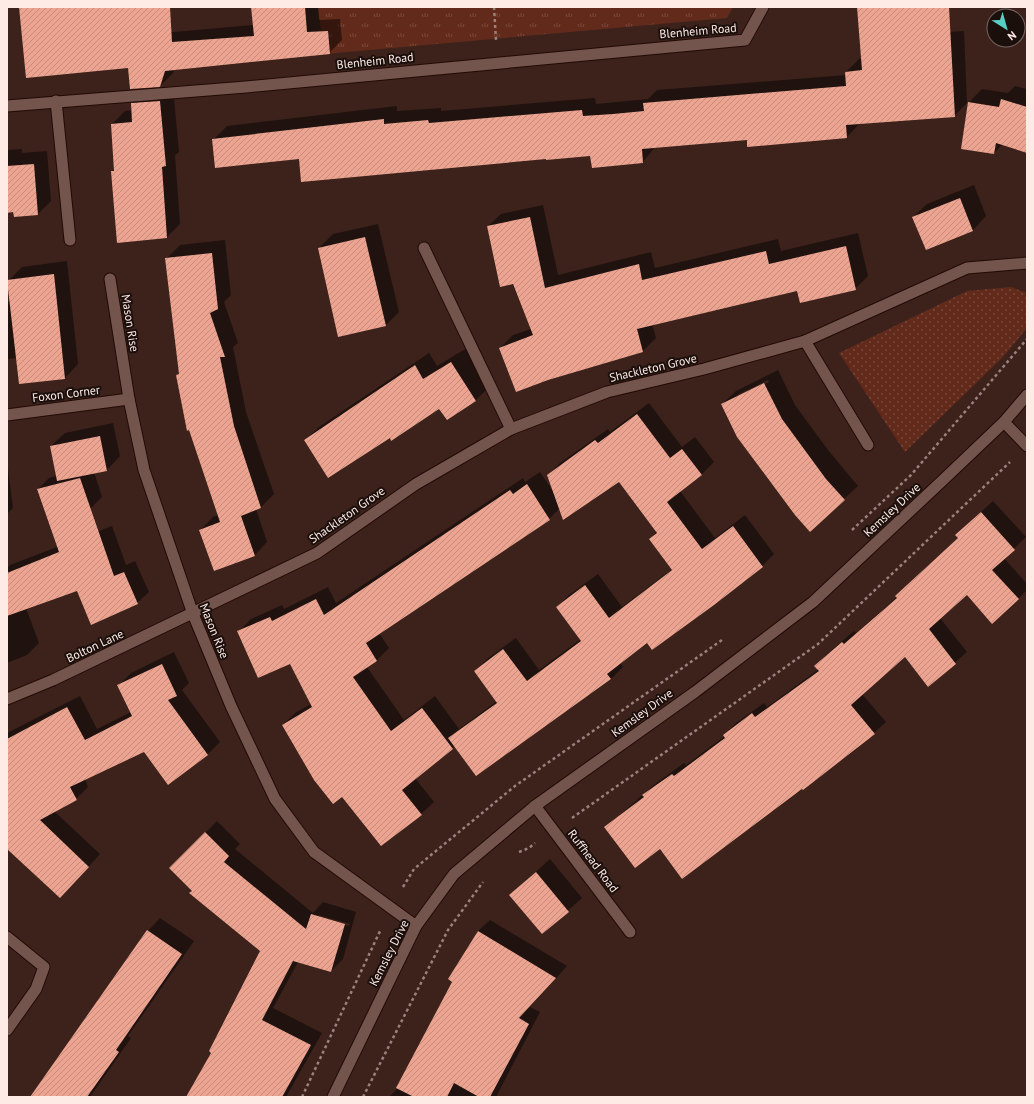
<svg xmlns="http://www.w3.org/2000/svg" width="1034" height="1104" viewBox="0 0 1034 1104" font-family="'PT Sans',sans-serif">
<style>
.grass{fill:url(#grass-dots)}
.park{fill:url(#park-tufts)}
.shadow{fill:#0007;fill-rule:evenodd}
.building{fill:url(#building-hatch)}
.lines{fill:none;stroke-linecap:round;stroke-linejoin:round}
.minor-casing{stroke:#220a05;stroke-width:13}
.tertiary-casing{stroke:#220a05;stroke-width:13}
.path{stroke:#99827c;stroke-width:2.5;stroke-dasharray:3 3;stroke-linecap:butt}
.minor{stroke:#74554d;stroke-width:11}
.tertiary{stroke:#74554d;stroke-width:11}
.labels{text-anchor:middle;stroke-width:4;stroke-linejoin:round;paint-order:stroke}
.street-label{font-size:12px;fill:#feebe6;stroke:#1b0f0c}
</style>
<defs>
<pattern id="grass-dots" width="8" height="8" patternUnits="userSpaceOnUse"><rect width="8" height="8" fill="#622a1b"/><path d="M2 2h.1M6 6h.1" fill="none" stroke="#7a493c" stroke-width="1.8" stroke-linecap="round"/></pattern>
<pattern id="park-tufts" width="24" height="20" patternUnits="userSpaceOnUse"><rect width="24" height="20" fill="#622a1b"/><path d="M3 7l-1-3M5 7V3M7 7l1-3M15 17l-1-3M17 17v-4M19 17l1-3" fill="none" stroke="#7a493c"/></pattern>
<pattern id="building-hatch" width="6" height="6" patternUnits="userSpaceOnUse"><rect width="6" height="6" fill="#eca491"/><path d="M-1 1l2-2M0 6l6-6M5 7l2-2" fill="none" stroke="#c48c7e"/></pattern>
</defs>
<rect width="100%" height="100%" fill="#3c221b"/>
<polygon class="grass" points="1011,287 1027,293 1027,328 1003,357 905,452 839,353 967,291"/>
<polygon class="park" points="318,7 733,7 727,18 324,54"/>
<g class="shadow">
<polygon points="251,7 318,7 319,20 340,19 342,40 329,53 174,69 173,73 160,86 140,35 253,25"/>
<polygon points="858,7 929,7 931,33 964,31 967,103 954,116 860,123 847,137 748,146 748,139 655,147 643,162 591,155 300,158 214,139 227,126 397,106 397,111 441,108 441,111 595,98 596,104 648,99 657,90 846,75 846,72 859,59 862,59"/>
<polygon points="1015,86 1027,89 1027,153 1002,145 994,153 969,102 982,89 1008,93"/>
<polygon points="173,88 179,152 175,155 180,224 167,237 112,172 115,168 112,124 125,111 132,110 132,104 145,90"/>
<polygon points="22,149 22,153 47,151 51,201 38,214 14,216 14,212 7,212 7,150"/>
<polygon points="974,185 986,216 973,230 926,249 913,217 927,204"/>
<polygon points="543,205 558,275 651,252 655,268 778,239 781,251 858,233 868,276 855,289 797,290 652,324 656,338 643,351 548,379 500,348 513,335 531,329 488,226 501,214"/>
<polygon points="378,224 399,312 385,326 319,248 333,234"/>
<polygon points="225,240 231,295 224,302 238,343 233,347 246,412 274,494 260,508 256,509 267,542 254,556 200,530 213,517 218,515 177,376 180,372 166,259 180,245"/>
<polygon points="67,261 78,364 65,378 17,358 7,359 7,302 10,302 9,280 22,267"/>
<polygon points="465,349 489,387 475,401 440,407 390,437 305,440 319,427 429,353 437,366"/>
<path d="M778,370L795,405L828,450L858,486L810,530L722,404L736,391ZM768,380L769,382L737,397V395Z"/>
<path d="M649,403L682,447L695,437L714,462L702,474L680,491L715,538L745,515L774,554L762,566L713,605L648,642L620,663L623,667L611,679L476,775L455,746L415,778L434,802L421,814L343,795L283,725L295,713L311,704L291,663L239,631L251,619L282,605L284,609L328,587L336,603L523,478L525,482L540,472L555,494L548,475L560,463L608,429L610,432ZM619,481L657,531L650,539L672,569L622,607L598,574L569,595L557,607L581,639L539,670L516,638L487,659L475,671L497,701L459,729L435,696L404,720L367,667L377,660L389,648L379,633L549,519L560,508Z"/>
<polygon points="113,423 120,456 107,470 94,472 102,497 91,508 47,515 38,489 49,478 57,476 51,446 65,433"/>
<polygon points="7,461 13,508 7,514"/>
<polygon points="993,501 1026,537 1004,558 1027,584 1027,590 1018,599 967,593 940,618 967,652 928,686 905,656 862,694 886,722 854,751 683,878 661,848 606,827 655,784 684,763 686,765 725,736 724,735 736,723 764,703 767,707 819,669 816,666 827,654 854,631 856,633 897,597 896,596 908,584 958,538 956,535"/>
<polygon points="112,526 126,565 135,561 149,592 137,603 78,590 26,608 39,643 27,655 7,663 7,568 10,565"/>
<polygon points="174,652 189,683 182,690 220,742 208,754 168,783 144,751 85,779 88,787 76,799 54,811 100,854 72,885 7,843 7,733 80,696 97,729 131,712 119,685 131,673"/>
<path d="M217,821L240,844L235,849L313,913L323,902L356,912L343,959L331,971L298,962L273,1008L322,1033L286,1097H196L213,1052L262,951L193,891L171,868ZM318,915L350,924L349,926L318,917Z"/>
<polygon points="550,859 582,898 542,933 510,895"/>
<polygon points="160,918 194,941 128,1036 131,1038 90,1097 31,1097 148,931"/>
<polygon points="490,920 567,966 530,1007 540,1012 496,1097 389,1097 396,1090 478,931"/>
</g>
<g class="building">
<polygon points="19,7 170,7 172,42 254,36 251,7 305,7 307,32 328,31 330,54 165,71 160,87 130,89 128,68 26,78"/>
<polygon points="857,7 949,7 955,117 846,125 847,138 747,147 747,140 642,149 643,163 592,168 590,156 546,160 546,159 301,182 299,159 215,168 212,139 384,119 384,124 428,120 429,123 582,110 583,116 613,114 644,111 643,103 846,86 845,72 862,70"/>
<polygon points="1001,99 1027,107 1027,153 996,143 994,154 961,149 968,102 999,107"/>
<polygon points="160,101 166,166 162,167 167,238 117,243 111,171 114,171 111,124 132,122 131,103"/>
<polygon points="34,164 38,215 14,217 13,212 7,213 7,166"/>
<polygon points="960,198 973,231 926,250 912,217"/>
<polygon points="530,217 545,288 639,264 642,280 766,251 769,264 846,246 856,290 800,303 797,291 637,329 643,352 548,380 516,392 499,348 533,335 513,284 500,287 487,226"/>
<polygon points="365,237 386,326 338,337 318,248"/>
<polygon points="212,253 218,309 210,313 225,357 220,357 234,426 261,508 241,516 255,556 214,571 199,530 220,522 189,430 187,431 176,375 179,374 165,258"/>
<polygon points="54,274 65,379 19,384 7,280"/>
<polygon points="451,362 476,401 447,420 439,409 391,441 390,438 328,478 304,440 415,365 423,379"/>
<polygon points="764,383 782,419 826,479 845,500 810,532 795,515 737,437 721,404"/>
<polygon points="637,414 670,458 682,449 702,475 667,502 702,549 733,526 763,567 714,605 652,650 647,643 607,674 611,679 476,776 448,738 497,703 474,671 503,649 527,681 581,641 556,607 585,585 609,618 672,570 649,539 657,533 619,482 563,520 547,475 595,440 598,443"/>
<polygon points="100,436 107,471 57,481 50,446"/>
<polygon points="80,478 114,576 124,572 138,604 91,625 77,591 7,616 7,573 59,552 37,489"/>
<polygon points="527,484 550,520 366,643 377,661 353,677 391,731 422,708 453,749 402,790 422,815 381,846 342,797 333,804 314,780 282,725 312,707 290,664 258,678 237,631 270,617 272,621 316,599 324,615 510,490 513,494"/>
<polygon points="981,512 1015,550 992,570 1019,599 992,624 967,595 929,629 956,664 928,687 905,657 851,705 875,734 803,790 802,789 682,879 660,849 635,868 604,827 644,797 642,795 672,774 674,776 725,738 723,735 752,713 755,717 819,671 814,666 842,642 844,644 897,598 895,596 958,538 955,535"/>
<polygon points="162,664 177,696 168,700 208,755 168,785 144,752 70,787 77,800 40,820 89,867 60,898 7,849 7,739 67,707 85,740 132,716 117,685"/>
<polygon points="205,832 229,856 224,862 306,929 311,914 345,924 331,972 293,961 262,1020 311,1045 282,1097 186,1097 211,1053 209,1051 260,951 189,893 192,891 169,868"/>
<polygon points="536,872 569,912 542,934 509,895"/>
<polygon points="147,930 182,954 116,1050 119,1052 87,1097 30,1097"/>
<polygon points="478,931 556,978 519,1018 529,1024 490,1097 479,1097 454,1083 447,1097 414,1097 396,1088 452,982 448,979"/>
</g>
<g class="lines">
<defs>
<g id="minor">
<polyline points="56,101 70,240"/>
<polyline points="7,106 246,87 745,40 763,7"/>
<polyline points="424,248 511,429"/>
<polyline points="110,279 129,399 144,470 193,614 231,706 275,799 314,852 416,926"/>
<polyline points="805,341 868,445"/>
<polyline points="7,415 129,399"/>
<polyline points="1004,422 1027,446"/>
<polyline points="7,699 53,680 317,553 416,484 511,429 607,392 704,369 805,341 967,268 1027,263"/>
<polyline points="535,806 630,932"/>
<polyline points="7,937 44,967 36,989 7,1030"/>
</g>
<polyline id="tertiary" points="333,1097 416,926 454,874 535,806 695,692 813,602 943,480 1004,422 1027,395"/>
</defs>
<use href="#minor" class="minor-casing"/>
<use href="#tertiary" class="tertiary-casing"/>
<g class="path">
<polyline points="494,7 496,40"/>
<polyline points="852,530 911,475 1027,339"/>
<polyline points="572,818 818,644 1010,462"/>
<polyline points="519,852 529,848 535,843"/>
<polyline points="403,887 414,869 515,786 722,640"/>
<polyline points="302,1097 381,929"/>
<polyline points="363,1097 448,930 483,882"/>
</g>
<use href="#minor" class="minor"/>
<use href="#tertiary" class="tertiary"/>
</g>
<g class="labels">
<g class="street-label">
<text transform="translate(698 31) rotate(-5)" y="4">Blenheim Road</text>
<text transform="translate(375 61) rotate(-6)" y="4">Blenheim Road</text>
<text transform="translate(130 323) rotate(81)" y="4">Mason Rise</text>
<text transform="translate(653 368) rotate(-13)" y="4">Shackleton Grove</text>
<text transform="translate(66 394) rotate(-7)" y="4">Foxon Corner</text>
<text transform="translate(892 510) rotate(-43)" y="4">Kemsley Drive</text>
<text transform="translate(347 515) rotate(-35)" y="4">Shackleton Grove</text>
<text transform="translate(214 631) rotate(68)" y="4">Mason Rise</text>
<text transform="translate(95 646) rotate(-25)" y="4">Bolton Lane</text>
<text transform="translate(642 713) rotate(-36)" y="4">Kemsley Drive</text>
<text transform="translate(593 861) rotate(53)" y="4">Ruffhead Road</text>
<text transform="translate(389 953) rotate(-63)" y="4">Kemsley Drive</text>
</g>
</g>
<rect width="1034" height="1104" fill="none" stroke="#feebe6" stroke-width="16"/>
<g transform="translate(1006 28) rotate(143)"><circle r="19" fill="#1b0f0c" stroke="#766763"/>
<path d="M0-3L7 15L0 10L-7 15Z" fill="#57cec1"/>
<text y="-6" font-size="11" font-weight="bold" text-anchor="middle" fill="#feebe6">N</text>
</g>
</svg>
